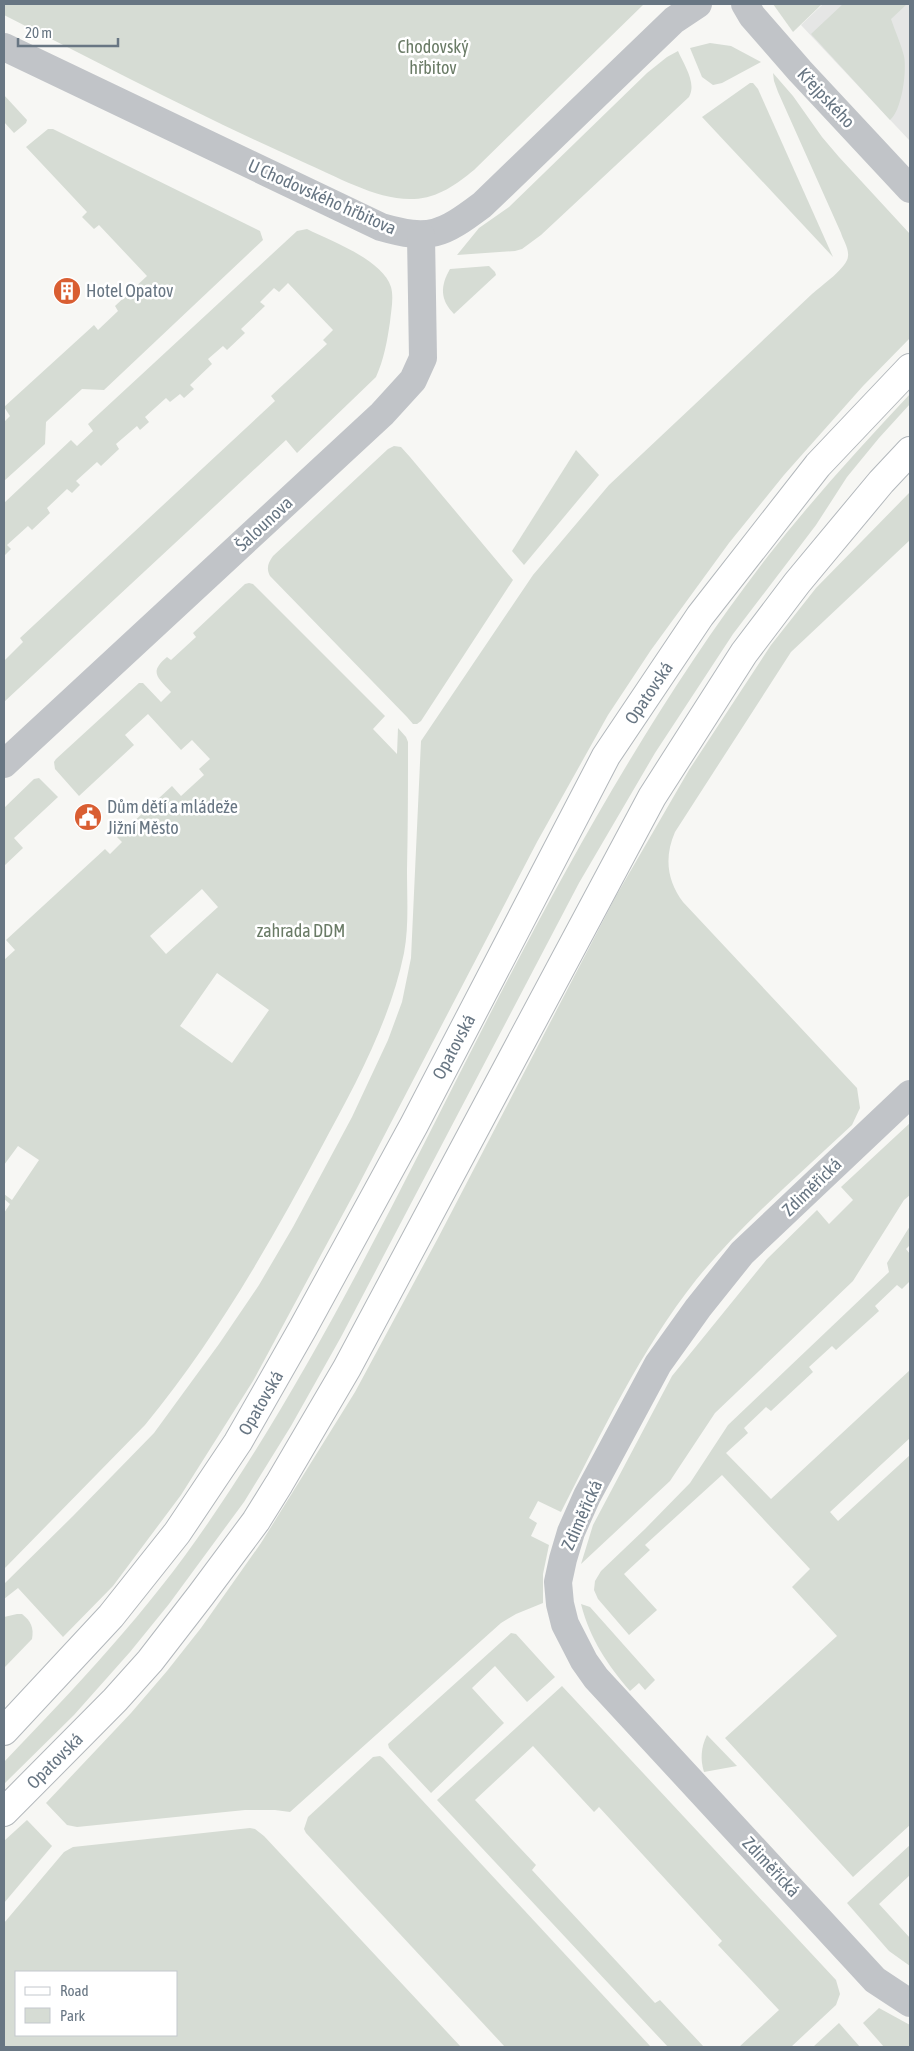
<svg xmlns="http://www.w3.org/2000/svg" width="914" height="2051" viewBox="0 0 914 2051" font-family="'Asap Condensed',sans-serif">
<style>
.built{fill:#e5e6e5}
.green{fill:#d6dcd4;fill-rule:evenodd}
.lines{fill:none;stroke-linecap:round;stroke-linejoin:round}
.secondary-casing{stroke:#b3b8bc;stroke-width:30}
.minor{stroke:#c1c4c8;stroke-width:28}
.secondary{stroke:#fff;stroke-width:28}
.labels{text-anchor:middle;stroke-width:5;stroke-linejoin:round;paint-order:stroke}
.park-label{font-size:18px;fill:#6a7b66;stroke:#fff}
.street-label{font-size:18px;fill:#687683;stroke:#fff}
.poi-label{font-size:18px;fill:#687683;stroke:#fff;text-anchor:start}
</style>
<rect width="100%" height="100%" fill="#f7f7f4"/>
<polygon class="built" points="823,4 910,4 910,141 801,25"/>
<g class="green">
<path d="M4,4H644L474,170C457,184 438,198 414,199C378,201 336,176 303,162C202,117 103,65 4,15Z"/>
<polygon points="773,4 820,4 821,5 793,32"/>
<path d="M843,4H907L891,19C895,31 901,44 904,56C907,71 902,110 890,120L811,34Z"/>
<polygon points="710,43 731,46 761,62 722,83 713,85 702,77 690,48"/>
<path d="M678,51C684,65 697,83 689,97L541,235L522,249L515,251L457,255L479,228L509,207L647,73L667,57Z"/>
<path d="M773,73L793,96L822,137L839,157L910,234V338L863,386L784,475L729,543L651,650L608,715L537,842L357,1188L253,1381L181,1495L113,1586L63,1637L18,1588L4,1599V1584L73,1516L154,1433L219,1344L259,1285L293,1227L352,1117L388,1040L402,1002L411,958L421,741L533,575L609,485L812,294C821,286 848,267 848,256C849,248 843,240 841,233L778,92L774,81Z"/>
<polygon points="750,83 753,83 758,89 833,257 702,117"/>
<polygon points="4,95 27,120 26,123 14,133 4,122"/>
<polygon points="48,129 53,129 260,231 263,240 104,390 82,389 46,422 45,444 4,481 4,422 10,416 4,407 94,325 98,330 118,311 115,306 147,276 99,225 94,229 82,217 87,212 26,147"/>
<path d="M307,229C331,241 383,260 391,287C394,298 391,311 390,322C387,342 384,359 376,377L297,453L286,440L4,702V661L23,642L20,638L275,401L271,396L327,344L323,340L333,330L288,283L279,292L274,288L260,302L265,306L241,329L245,333L227,350L223,346L208,359L212,364L190,385L194,389L184,398L180,394L170,402L166,398L145,417L149,422L140,430L137,426L116,444L119,449L101,466L97,462L76,481L80,485L72,493L67,489L47,508L50,513L32,530L28,526L7,545L11,549L4,556V503L71,440L77,446L93,431L88,424L297,231Z"/>
<path d="M489,266L495,272L496,275L454,314C440,300 440,286 450,269Z"/>
<path d="M910,394V404L879,438L847,477L816,525L733,634L655,753L579,883L341,1337L291,1426L244,1502L169,1604L130,1652L74,1715L4,1784V1762C77,1686 149,1610 208,1523C348,1319 447,1085 567,869C627,761 692,654 768,556C813,499 861,446 910,394Z"/>
<path d="M394,446L401,447L410,457L513,580L421,721L417,724H413L407,717L270,576C266,568 268,563 273,556L388,449Z"/>
<polygon points="576,450 599,475 524,565 512,551"/>
<path d="M910,492V540L791,652L675,832C664,857 667,881 683,902L857,1088L860,1108L852,1125C799,1175 742,1223 696,1280C640,1351 602,1432 561,1512L538,1501L529,1518L537,1523L531,1536L549,1545L543,1574V1603L516,1614L501,1623L290,1812L275,1810H245L77,1827L67,1825L46,1803L131,1713L167,1671L201,1628L261,1543L355,1392L438,1238L616,896L689,770L771,645L816,588Z"/>
<path d="M249,583L253,584L385,716L373,729L397,754L398,728L406,737L408,742C408,784 408,827 407,870C407,897 409,927 404,953C390,1022 354,1087 321,1148C269,1245 215,1340 145,1425L4,1569V1213L10,1204L4,1199V1194L12,1200L39,1160L18,1146L4,1165V960L15,950L6,940L105,849L110,854L122,842L117,837L172,786L181,796L204,775L199,769L210,759L192,740L181,750L148,714L125,735L134,745L79,796L55,769L54,762L56,759L139,683H143L161,702L171,692C157,677 149,672 167,657L171,660L196,637L193,633L245,584ZM202,889L218,907L166,954L150,936ZM217,973L269,1010L232,1063L180,1026Z"/>
<polygon points="39,778 58,797 14,838 23,848 4,866 4,808 34,779"/>
<polygon points="910,1123 910,1195 904,1200 853,1281 715,1413 670,1481 581,1564 593,1525 672,1376 767,1259 817,1210 829,1224 853,1200 841,1187"/>
<polygon points="910,1226 910,1245 906,1249 910,1254 910,1281 902,1289 897,1285 875,1306 879,1311 836,1350 832,1346 809,1367 813,1372 771,1411 766,1407 744,1428 748,1433 726,1453 771,1499 910,1370 910,1438 830,1512 838,1521 910,1455 910,1825 853,1877 725,1738 837,1636 792,1587 810,1569 722,1475 645,1545 650,1550 624,1574 657,1610 629,1635 598,1599 594,1590 595,1581 601,1571 645,1529 690,1483 728,1425 889,1272 887,1263"/>
<path d="M581,1604L590,1607L655,1680L645,1690L639,1683L630,1691C607,1664 590,1639 581,1604Z"/>
<path d="M17,1614H22C31,1621 34,1628 32,1639L4,1668V1617Z"/>
<polygon points="511,1633 516,1634 555,1677 527,1702 495,1666 472,1688 504,1723 431,1793 389,1748 388,1744"/>
<polygon points="562,1686 836,1980 840,1994 836,2005 791,2047 739,2047 779,2010 718,1945 722,1941 599,1807 594,1812 533,1746 475,1800 536,1865 532,1870 655,2003 660,2000 704,2047 668,2047 437,1800"/>
<path d="M707,1735L737,1766L704,1772C700,1759 701,1747 707,1735Z"/>
<polygon points="380,1756 383,1758 651,2047 505,2047 306,1833 304,1829 308,1817 373,1757"/>
<polygon points="27,1820 52,1846 4,1903 4,1841"/>
<path d="M250,1828L255,1829L264,1836L461,2047H4V1923L64,1852L73,1847ZM16,1972H176V2035H16Z"/>
<polygon points="910,1845 910,1875 879,1904 910,1938 910,1966 889,1951 847,1903"/>
<polygon points="879,2008 910,2025 910,2047 884,2047 863,2023"/>
<polygon points="839,2023 860,2047 813,2047"/>
</g>
<g class="lines">
<defs>
<g id="secondary">
<polyline points="4,1731 111,1616 177,1533 238,1442 303,1328 414,1125 606,756 700,616 818,465 910,368"/>
<polyline points="4,1812 115,1700 150,1661 201,1595 256,1521 279,1484 347,1368 652,797 744,653 797,583 881,482 910,451"/>
</g>
</defs>
<use href="#secondary" class="secondary-casing"/>
<g class="minor">
<polyline points="745,4 752,16 800,71 910,189"/>
<path d="M4,47L381,227C430,241 442,235 482,205L674,20L698,4"/>
<polyline points="4,764 382,414 413,380 423,358 421,236"/>
<polyline points="910,1094 742,1253 698,1308 658,1364 587,1496 571,1532 563,1559 558,1582 560,1604 565,1624 584,1661 596,1678 875,1980 910,2003"/>
</g>
<use href="#secondary" class="secondary"/>
</g>
<defs>
<symbol id="building-disc" viewBox="-11 -11 22 22"><circle r="9.5" fill="#d95e32" stroke="#fff"/><path d="M-4-6H4V6H1V3H-1V6H-4ZM-2.5-4.3h1.7v1.8h-1.7ZM.8-4.3h1.7v1.8H.8ZM-2.5-1h1.7V.8h-1.7ZM.8-1h1.7V.8H.8Z" fill="#fff"/></symbol>
<symbol id="civic-disc" viewBox="-11 -11 22 22"><circle r="9.5" fill="#d95e32" stroke="#fff"/><path d="M-.6-6.5H3V-4.5H.6V-3L4-1V1h2V6H-6V1h2V-1L-.6-3ZM-1.2 2.5V6h2.4V2.5Z" fill="#fff"/></symbol>
</defs>
<g fill-rule="evenodd">
<use href="#building-disc" x="51" y="275" width="32" height="32"/>
<use href="#civic-disc" x="72" y="801" width="32" height="32"/>
</g>
<g class="labels">
<g class="park-label">
<text x="433" y="53">Chodovský<tspan x="433" dy="21">hřbitov</tspan></text>
<text x="301" y="937">zahrada DDM</text>
</g>
<g class="street-label">
<text transform="translate(826 98) rotate(47)" y="6">Křejpského</text>
<text transform="translate(322 197) rotate(24)" y="6">U Chodovského hřbitova</text>
<text transform="translate(264 524) rotate(-43)" y="6">Šalounova</text>
<text transform="translate(649 693) rotate(-56)" y="6">Opatovská</text>
<text transform="translate(454 1047) rotate(-62)" y="6">Opatovská</text>
<text transform="translate(812 1187) rotate(-44)" y="6">Zdiměřická</text>
<text transform="translate(261 1403) rotate(-60)" y="6">Opatovská</text>
<text transform="translate(582 1515) rotate(-66)" y="6">Zdiměřická</text>
<text transform="translate(55 1761) rotate(-45)" y="6">Opatovská</text>
<text transform="translate(771 1867) rotate(47)" y="6">Zdiměřická</text>
</g>
<g class="poi-label">
<text x="86" y="297">Hotel Opatov</text>
<text x="107" y="813">Dům dětí a mládeže<tspan x="107" dy="21">Jižní Město</tspan></text>
</g>
</g>
<rect width="914" height="2051" fill="none" stroke="#687683" stroke-width="10"/>
<rect x="15" y="1971" width="162" height="65" fill="#ffffff" stroke="#c3c8cd"/>
<rect x="25" y="1987" width="25" height="8" fill="#ffffff" stroke="#c3c8cd"/>
<text x="60" y="1996" font-size="15" fill="#687683">Road</text>
<rect x="25" y="2008" width="25" height="15" fill="#d6dcd4" stroke="#c3c8cd"/>
<text x="60" y="2021" font-size="15" fill="#687683">Park</text>
<path d="M18 38v8h100v-8" fill="none" stroke="#687683" stroke-width="2.5"/>
<text x="25" y="38" font-size="15" fill="#687683" stroke="#ffffff" stroke-width="4" paint-order="stroke">20 m</text>
</svg>
